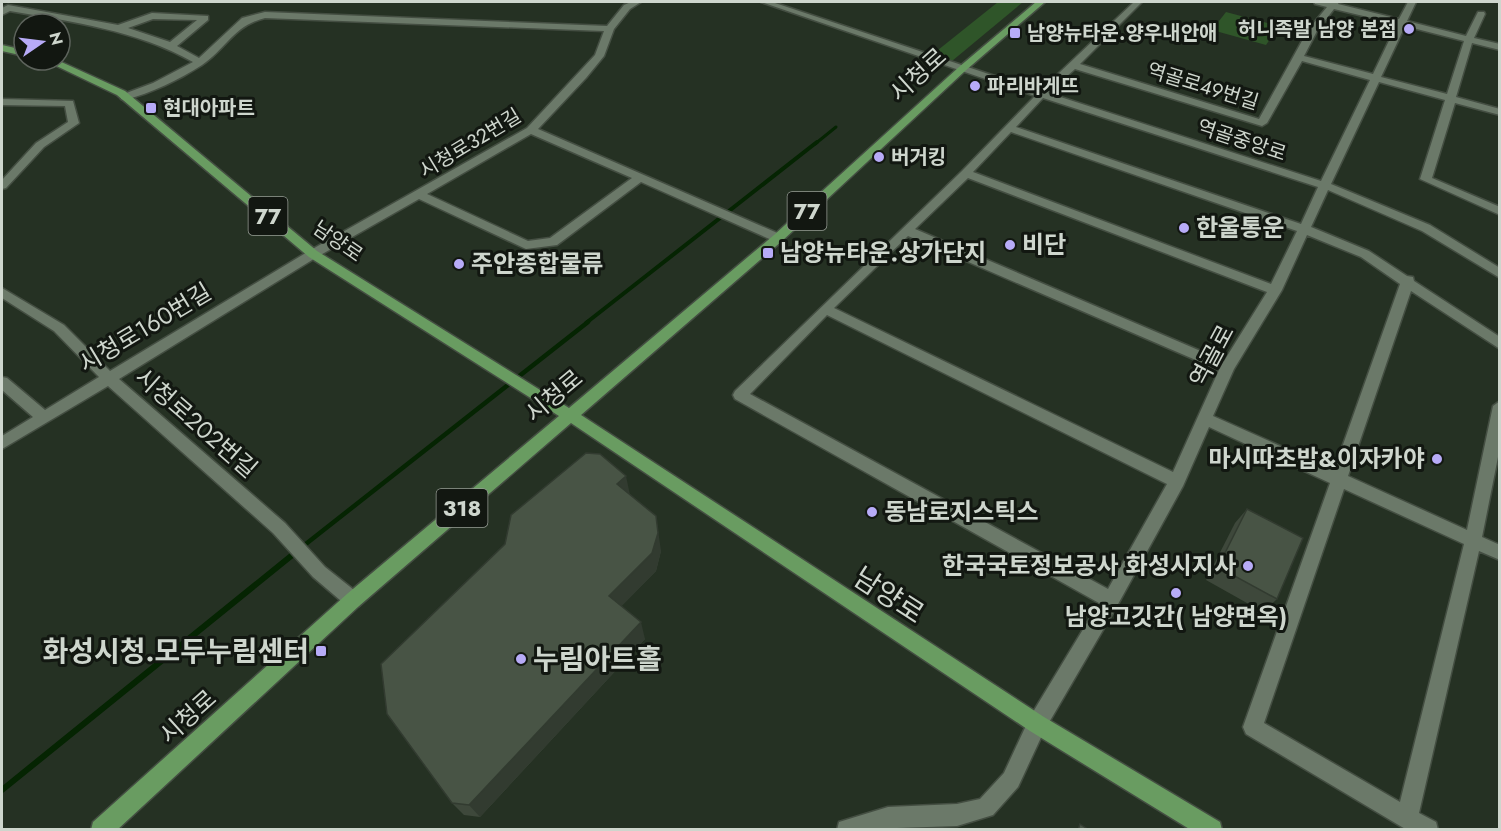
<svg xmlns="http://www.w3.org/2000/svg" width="1501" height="831" viewBox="0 0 1501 831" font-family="Jost,'Noto Sans KR',sans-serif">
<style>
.green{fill:#2f5529}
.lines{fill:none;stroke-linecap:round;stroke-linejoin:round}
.stream-far3{stroke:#052402;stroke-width:3}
.stream-far2{stroke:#052402;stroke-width:4}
.stream-far1{stroke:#052402;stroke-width:4.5}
.stream{stroke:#052402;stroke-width:6}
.minor-casing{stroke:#444e42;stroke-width:3}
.major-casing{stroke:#444e42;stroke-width:3}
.minor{fill:#6b7969;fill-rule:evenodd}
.major{fill:#699c61;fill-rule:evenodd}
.wall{fill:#3e483b}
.shaded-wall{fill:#323b30}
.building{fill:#485445;stroke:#323b30;stroke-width:1.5}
.poi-dot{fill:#b7abf7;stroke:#121711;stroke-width:2}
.labels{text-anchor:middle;stroke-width:6;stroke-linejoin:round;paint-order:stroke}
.far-poi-label{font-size:20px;font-weight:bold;fill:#ced6cd;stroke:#121711;text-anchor:start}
.far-street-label{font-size:20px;fill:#ced6cd;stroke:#121711}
.shield{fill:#121711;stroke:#969d95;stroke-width:1.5}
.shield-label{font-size:22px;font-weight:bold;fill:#ced6cd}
.street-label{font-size:24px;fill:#ced6cd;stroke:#121711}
.poi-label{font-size:24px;font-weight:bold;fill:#ced6cd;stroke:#121711;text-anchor:start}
.near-street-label{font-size:28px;fill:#ced6cd;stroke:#121711}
.near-poi-label{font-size:28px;font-weight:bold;fill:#ced6cd;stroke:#121711;text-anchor:end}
</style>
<rect width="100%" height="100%" fill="#253123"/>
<g class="green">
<polygon points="998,2 1023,2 952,61 933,54"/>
<polygon points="1226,12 1279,26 1266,45 1212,30"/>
</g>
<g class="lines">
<polyline class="stream-far3" points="815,144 836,127"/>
<polyline class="stream-far2" points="586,323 817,142"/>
<polyline class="stream-far1" points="302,547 588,322"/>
<polyline class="stream" points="2,790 296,552"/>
<defs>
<g id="minor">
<path d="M631,2H641L630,9L614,29L604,56L586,78L538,129L782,235V241H774L641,182L557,245L526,249L419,199L317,257L119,379L285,523L325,567L359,594L362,600L359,606L353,608L347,606L313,577L273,533L108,386L2,449V436L33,417L2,390V377L7,378L45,410L99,377L54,331L2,298V288L64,325L110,371L309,251L527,128L595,55L604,31L265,18C233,26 227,48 202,65C179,80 151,93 125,100L121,99V95L153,83L193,62C136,30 73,22 10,11L2,15V8L8,5L118,25L152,13L208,16V20L177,46L199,58L242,18L265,12L607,26L624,5ZM153,19L197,20L170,42L128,28ZM531,134L632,178L550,238L528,241L427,194Z"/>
<path d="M761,2H772L1040,91L1134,2H1142L1080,64L1259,119L1308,30L1327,7L1315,4L1314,2H1339L1338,4L1399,19L1408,2H1416L1407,21L1466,36L1478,12H1484L1485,14L1474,38L1500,44V50L1472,43L1456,97L1500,109V115L1455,103L1432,178L1500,207V215L1420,179L1445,100L1379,82L1331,184L1430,225L1500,268V278L1422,231L1328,190L1311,227L1369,251L1407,276L1413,277L1414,281L1500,337V349L1411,291L1348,476L1467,530L1493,406L1500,401V447L1482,537L1500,545V560L1479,551L1419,813L1436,822L1438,830H1407L1246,734L1243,727L1330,483L1209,427L1183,486L1117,606L1044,731L1018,787L993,815L957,826L837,830L839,822L888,807L957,804L980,799L1004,773L1030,717L1099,603L735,399L733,395L735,391L962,171L1035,96ZM1334,9L1397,24L1373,74L1304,56L1317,31ZM1405,26L1464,41L1447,94L1381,77ZM1302,61L1370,80L1321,181L1048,93L1075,69L1262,126L1267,123ZM1043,98L1318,187L1301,224L1016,127ZM1011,132L1297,231L1271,284L973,172ZM968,178L1267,292L1224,361L915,229ZM1307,235L1361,257L1400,284L1334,470L1213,416L1234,369L1282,290ZM908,236L1219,370L1173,472L834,308ZM827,315L1167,484L1108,589L750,394ZM1344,489L1464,544L1400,802L1264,723Z"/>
<polygon points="2,99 73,101 79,123 44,147 6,188 2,189 2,180 36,143 68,122 65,106 2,105"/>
</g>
<g id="major">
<polygon points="1036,2 1045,2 965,71 782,241 581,415 1044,717 1220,822 1222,830 1191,830 1030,731 571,423 359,606 117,830 91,830 93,822 347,594 559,416 309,257 117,95 44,60 57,60 125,91 317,251 569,408 774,235 959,67"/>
<polygon points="2,45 24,50 24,56 2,51"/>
</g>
</defs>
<use href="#minor" class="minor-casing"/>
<use href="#major" class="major-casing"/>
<use href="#minor" class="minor"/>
<use href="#major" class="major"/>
</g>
<g class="wall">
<polygon points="630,494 661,551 656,571 621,606 645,639 480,817 464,815 452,803"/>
<polygon points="1247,509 1277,599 1263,612 1206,580 1235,523"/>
</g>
<g class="shaded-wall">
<polygon points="626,476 630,495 617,484"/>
<polygon points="656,516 661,551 656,571 614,614 609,596"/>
<polygon points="641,622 645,639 480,817 469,805"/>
</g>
<g class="building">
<polygon points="586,453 600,454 626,476 617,484 656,516 658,533 652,553 609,596 641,622 469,805 452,803 387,714 381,664 505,544 511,515"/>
<polygon points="1247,509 1303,538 1277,599 1218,567"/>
<polygon points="1080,824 1089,830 1078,830"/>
</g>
<g class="poi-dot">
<circle cx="1409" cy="29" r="6"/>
<rect x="1009" y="27" width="12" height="12" rx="3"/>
<circle cx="975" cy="86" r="6"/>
<rect x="145" y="102" width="12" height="12" rx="3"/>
<circle cx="879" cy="157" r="6"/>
<circle cx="1184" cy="228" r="6"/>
<circle cx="1010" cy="245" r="6"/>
<rect x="762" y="247" width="12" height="12" rx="3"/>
<circle cx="459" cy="264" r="6"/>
<circle cx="1437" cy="459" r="6"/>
<circle cx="872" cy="512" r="6"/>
<circle cx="1248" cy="566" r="6"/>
<circle cx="1176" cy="593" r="6"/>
<rect x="315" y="645" width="12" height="12" rx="3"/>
<circle cx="521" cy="659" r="6"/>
</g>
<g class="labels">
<g class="far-poi-label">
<text x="1397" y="36" text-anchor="end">허니족발 남양 본점</text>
<text x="1027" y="40">남양뉴타운.양우내안애</text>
<text x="987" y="93">파리바게뜨</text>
<text x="163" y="115">현대아파트</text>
<text x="891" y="164">버거킹</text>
</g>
<g class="far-street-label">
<text transform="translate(1203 86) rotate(17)" y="7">역골로49번길</text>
<text transform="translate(1242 140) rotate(18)" y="7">역골중앙로</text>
<text transform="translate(470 143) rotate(-31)" y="7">시청로32번길</text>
<text transform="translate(338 241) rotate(35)" y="7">남양로</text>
</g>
<g class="shield">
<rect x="787.5" y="192" width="39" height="38" rx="4.5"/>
<rect x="248.5" y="197" width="39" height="38" rx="4.5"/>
<rect x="436.5" y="489" width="51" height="38" rx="4.5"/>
</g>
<g class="shield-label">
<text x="807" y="219">77</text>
<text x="268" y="224">77</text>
<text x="462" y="516">318</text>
</g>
<g class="street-label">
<text transform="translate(918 75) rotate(-42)" y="8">시청로</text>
<text transform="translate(145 328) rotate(-31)" y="8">시청로160번길</text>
<text transform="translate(1212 356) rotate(-62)" y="8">역골로</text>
<text transform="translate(554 396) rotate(-40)" y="8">시청로</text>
<text transform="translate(196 423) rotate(41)" y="8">시청로202번길</text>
<text transform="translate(188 717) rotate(-42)" y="8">시청로</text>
</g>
<g class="poi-label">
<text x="1196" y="236">한울통운</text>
<text x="1022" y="253">비단</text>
<text x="780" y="261">남양뉴타운.상가단지</text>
<text x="471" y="272">주안종합물류</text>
<text x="1425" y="467" text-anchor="end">마시따초밥&amp;이자카야</text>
<text x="884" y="520">동남로지스틱스</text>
<text x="1236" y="574" text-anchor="end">한국국토정보공사 화성시지사</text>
<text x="1176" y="625" text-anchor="middle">남양고깃간( 남양면옥)</text>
</g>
<g class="near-street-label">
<text transform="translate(889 595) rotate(33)" y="10">남양로</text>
</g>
<g class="near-poi-label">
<text x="309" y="661">화성시청.모두누림센터</text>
<text x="533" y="669" text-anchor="start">누림아트홀</text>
</g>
</g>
<rect width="1501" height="831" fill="none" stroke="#ced6cd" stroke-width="6"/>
<g transform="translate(42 42) rotate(76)"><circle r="28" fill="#121711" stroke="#5d635c" stroke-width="1.5"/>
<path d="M0-4.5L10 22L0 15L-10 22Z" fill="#b7abf7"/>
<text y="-9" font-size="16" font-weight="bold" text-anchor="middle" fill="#ced6cd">N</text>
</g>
</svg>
